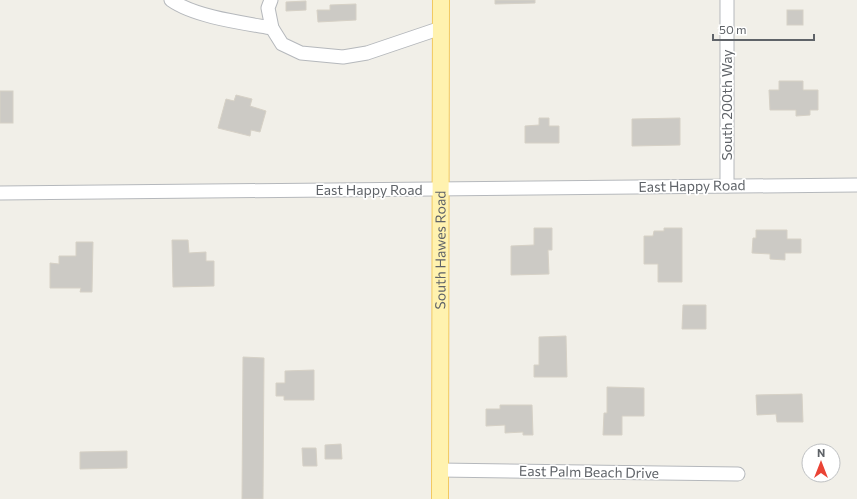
<svg xmlns="http://www.w3.org/2000/svg" width="857" height="499" viewBox="0 0 857 499" font-family="Commissioner,sans-serif">
<style>
.building{fill:#cccac5;stroke:#d6d1c6}
.lines{fill:none;stroke-linecap:round;stroke-linejoin:round}
.minor-casing{stroke:#b5b8bc;stroke-width:15}
.major-casing{stroke:#f2c960;stroke-width:18}
.minor{stroke:#fff;stroke-width:13}
.major{stroke:#fff2af;stroke-width:16}
.labels{text-anchor:middle;stroke-width:3.5;stroke-linejoin:round;paint-order:stroke}
.street-label{font-size:14px;fill:#5f6368;stroke:#fff}
</style>
<rect width="100%" height="100%" fill="#f1efe8"/>
<g class="building">
<polygon points="495,0 535,0 535,3 495,4"/>
<polygon points="306,1 306,10 286,11 286,2"/>
<polygon points="356,4 356,20 318,22 317,10 330,10 330,5"/>
<rect x="787" y="10" width="16" height="15"/>
<polygon points="779,81 803,81 803,90 818,90 818,110 810,110 810,115 796,116 796,110 770,110 769,90 779,90"/>
<rect x="0" y="91" width="13" height="32"/>
<polygon points="236,95 252,99 250,106 266,111 260,132 251,130 250,136 218,128 226,99 234,101"/>
<polygon points="539,118 549,118 549,126 559,126 559,143 525,143 525,126 539,125"/>
<polygon points="680,118 680,145 632,146 632,119"/>
<polygon points="534,228 552,228 552,250 548,250 549,274 511,275 511,246 534,245"/>
<polygon points="664,228 682,228 682,282 658,282 658,264 644,264 644,236 653,236 654,231 664,231"/>
<polygon points="756,230 787,230 787,239 801,239 801,253 785,253 785,260 770,259 770,254 752,253 753,238 756,238"/>
<polygon points="172,240 188,240 189,253 206,252 206,261 214,261 214,286 173,287"/>
<polygon points="76,242 93,242 92,292 80,292 81,288 50,288 50,263 59,264 59,256 76,256"/>
<polygon points="683,305 706,305 706,329 682,329"/>
<polygon points="566,336 567,377 534,377 534,365 539,365 539,337"/>
<polygon points="243,357 264,358 263,499 242,499"/>
<polygon points="314,370 314,400 284,400 284,396 276,396 276,383 285,383 285,371"/>
<polygon points="607,387 644,388 644,416 622,416 622,435 603,435 604,413 607,413"/>
<polygon points="802,394 803,422 777,422 776,414 757,415 756,395"/>
<polygon points="500,405 532,405 533,435 523,435 523,432 505,433 505,425 486,426 486,409 500,409"/>
<polygon points="341,444 342,459 325,459 325,445"/>
<polygon points="302,448 316,448 317,466 303,466"/>
<polygon points="127,451 127,468 80,469 80,452"/>
</g>
<g class="lines">
<defs>
<g id="minor">
<path d="M171,0C195,17 243,23 272,28"/>
<polyline points="271,0 268,8 272,28 282,44 301,53 343,57 367,53 441,28"/>
<polyline points="727,0 727,186"/>
<polyline points="0,193 857,185"/>
<polyline points="439,470 738,474"/>
</g>
<g id="major">
<path id="s1" d="M440,499L441,0"/>
</g>
</defs>
<use href="#minor" class="minor-casing"/>
<use href="#major" class="major-casing"/>
<use href="#minor" class="minor"/>
<use href="#major" class="major"/>
</g>
<g class="labels">
<g class="street-label">
<text transform="translate(727 105) rotate(-90)" y="5">South 200th Way</text>
<text transform="translate(692 186) rotate(-1)" y="5">East Happy Road</text>
<text x="369" y="195">East Happy Road</text>
<text dy="5" stroke="none"><textPath href="#s1" startOffset="249">South Hawes Road</textPath></text>
<text transform="translate(589 472) rotate(1)" y="5">East Palm Beach Drive</text>
</g>
</g>
<g transform="translate(821 463)"><circle r="19" fill="#ffffff" stroke="#bfc1c3"/>
<path d="M0-3L7 15L0 10L-7 15Z" fill="#ea4335"/>
<text y="-6" font-size="11" font-weight="bold" text-anchor="middle" fill="#5f6368">N</text>
</g>
<path d="M713 34v6h101v-6" fill="none" stroke="#5f6368" stroke-width="2"/>
<text x="719" y="34" font-size="12" fill="#5f6368" stroke="#ffffff" stroke-width="3" paint-order="stroke">50 m</text>
</svg>
